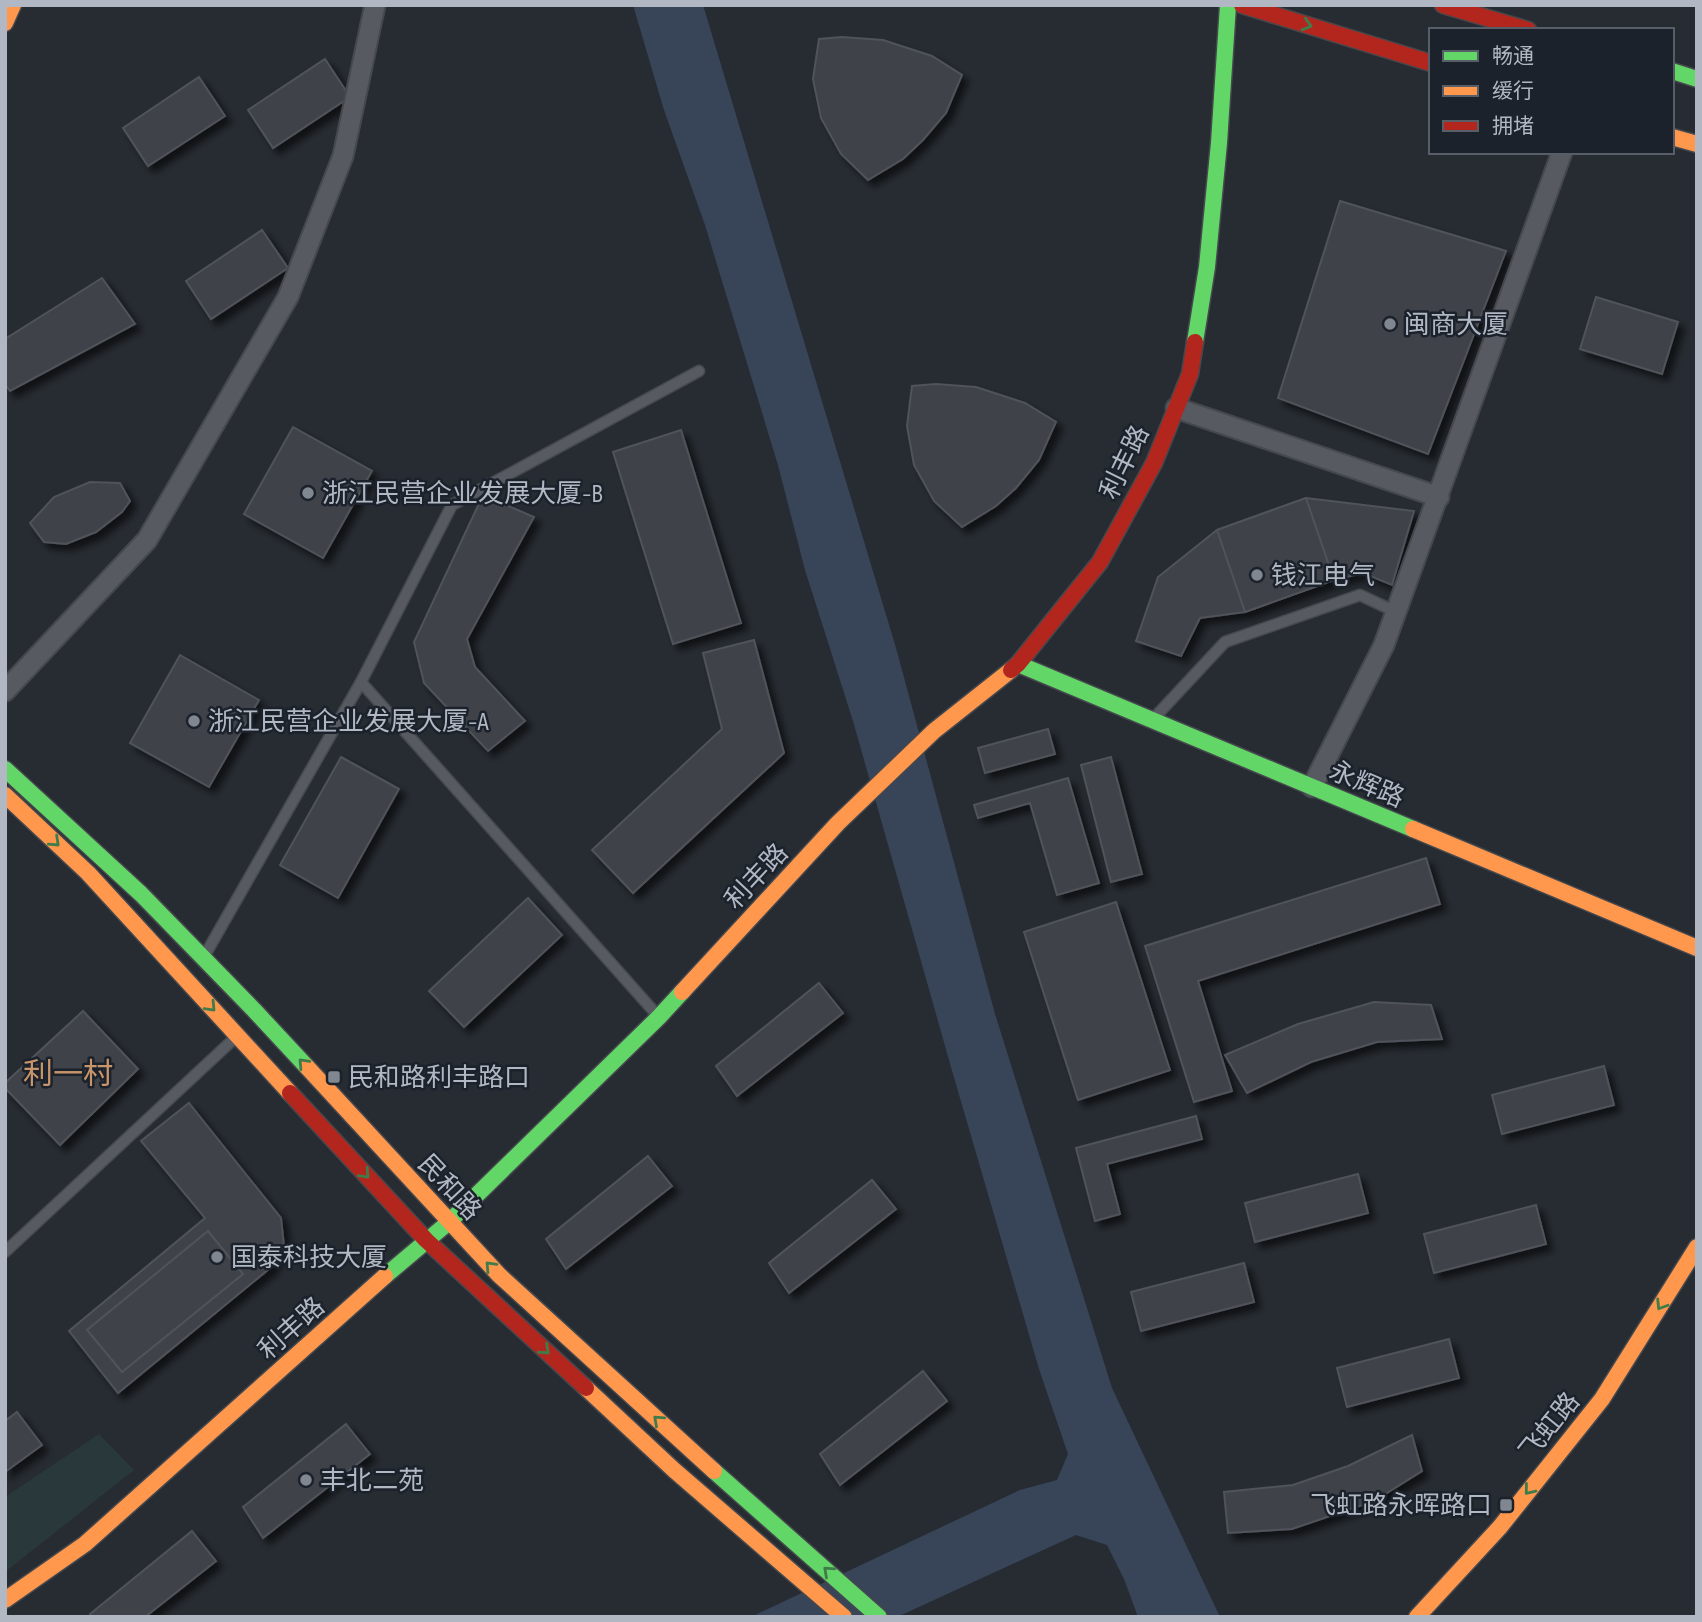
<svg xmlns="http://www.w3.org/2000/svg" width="1702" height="1622" viewBox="0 0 1702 1622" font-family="'Sofia Sans Condensed','Noto Sans SC',sans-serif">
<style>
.green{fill:#29383a}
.water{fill:#384559}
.building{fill:#3f4349;stroke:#4f535a;stroke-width:2;filter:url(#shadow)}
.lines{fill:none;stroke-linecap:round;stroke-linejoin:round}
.lane-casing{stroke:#45484d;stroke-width:13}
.street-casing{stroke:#45484d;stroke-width:23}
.fast-casing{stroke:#45484d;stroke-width:19}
.slow-casing{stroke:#45484d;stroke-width:19}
.jam-casing{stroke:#45484d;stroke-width:19}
.lane{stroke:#575a61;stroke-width:10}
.street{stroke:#575a61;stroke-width:19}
.fast{stroke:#63d668;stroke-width:16}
.slow{stroke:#ff974d;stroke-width:16}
.jam{stroke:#b3261e;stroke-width:16}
.oneway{stroke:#407c4a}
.poi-dot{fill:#818790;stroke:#1c222b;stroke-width:2.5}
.labels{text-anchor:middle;stroke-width:5;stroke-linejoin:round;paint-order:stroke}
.poi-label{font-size:26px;fill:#b1b8c3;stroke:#1c222b;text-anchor:start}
.street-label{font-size:26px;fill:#b1b8c3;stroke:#1c222b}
.quarter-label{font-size:30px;fill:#c79569;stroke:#1c222b}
</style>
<defs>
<filter id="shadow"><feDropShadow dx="6" dy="6" stdDeviation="3.5" flood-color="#0009"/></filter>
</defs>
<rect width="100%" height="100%" fill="#272c32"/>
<polygon class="green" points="99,1434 134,1470 5,1572 5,1497"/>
<polygon class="water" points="633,5 703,5 896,648 995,1014 1112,1388 1220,1617 1138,1617 1124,1579 1107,1545 1076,1535 897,1617 751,1617 1020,1490 1057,1480 1068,1454 1039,1369 953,1074 853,721 805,570 778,465 705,225 664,110"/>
<g class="building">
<polygon points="842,37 883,40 932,56 962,75 946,113 923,140 903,159 868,180 841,154 821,118 813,79 819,39"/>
<polygon points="325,59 350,97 273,148 248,110"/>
<polygon points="199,77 225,116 148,166 123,128"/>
<polygon points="1340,201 1506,251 1428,454 1278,398"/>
<polygon points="262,230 288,268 211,319 186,281"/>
<polygon points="102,278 135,324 10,391 5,384 5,339"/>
<polygon points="1596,297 1678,322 1662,374 1580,349"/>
<polygon points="936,384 976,387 1025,403 1056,422 1039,460 1016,488 996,506 962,527 934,501 914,465 907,426 912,386"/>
<polygon points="293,427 372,471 323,558 244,514"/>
<polygon points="681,430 741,623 673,644 613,452"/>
<polygon points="90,482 120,483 130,501 122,512 96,532 66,544 44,542 30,523 54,497"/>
<polygon points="483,495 534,517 467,639 475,667 525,721 488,751 424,683 414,642"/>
<polygon points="1306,498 1414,511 1392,585 1363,573 1334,580 1245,612 1200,618 1181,656 1136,641 1158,577 1217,530"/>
<polygon points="1306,498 1334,580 1245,612 1217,530"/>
<polygon points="754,640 784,753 633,893 592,850 722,729 703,653"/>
<polygon points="180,655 259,700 209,787 130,743"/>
<polygon points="1048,729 1055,754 985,773 978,748"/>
<polygon points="341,757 399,789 338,898 280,865"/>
<polygon points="1111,757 1142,874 1111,882 1081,765"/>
<polygon points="1068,778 1099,883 1057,895 1030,803 978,818 974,805"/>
<polygon points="1426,858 1440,904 1198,981 1232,1091 1194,1102 1145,946"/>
<polygon points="528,898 562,935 464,1027 429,991"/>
<polygon points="1116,902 1170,1070 1078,1100 1024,932"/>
<polygon points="819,983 843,1013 737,1096 716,1066"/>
<polygon points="1374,1002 1431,1005 1442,1039 1377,1042 1311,1062 1247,1093 1225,1055 1298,1024"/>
<polygon points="83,1011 138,1069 60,1145 5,1088 5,1083"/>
<polygon points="1604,1066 1614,1105 1502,1134 1492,1095"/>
<polygon points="189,1103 281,1218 284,1246 269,1269 118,1393 69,1331 205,1218 141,1141"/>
<polygon points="1196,1116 1202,1139 1107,1164 1120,1214 1095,1221 1076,1148"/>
<polygon points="648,1156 672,1186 566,1269 546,1239"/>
<polygon points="1358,1174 1368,1213 1255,1242 1245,1203"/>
<polygon points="872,1180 896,1209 789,1293 769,1263"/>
<polygon points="1536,1205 1546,1244 1434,1273 1424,1234"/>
<polygon points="208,1231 243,1274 122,1372 87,1330"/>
<polygon points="1244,1263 1254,1302 1141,1331 1131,1292"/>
<polygon points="1449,1339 1459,1378 1347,1407 1337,1368"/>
<polygon points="923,1371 947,1401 840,1485 820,1454"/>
<polygon points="17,1412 42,1445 5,1472 5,1421"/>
<polygon points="346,1424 370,1454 263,1538 243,1507"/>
<polygon points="1412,1435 1422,1471 1374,1501 1292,1529 1228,1533 1224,1492 1293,1485 1348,1466"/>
<polygon points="192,1531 216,1561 145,1617 91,1617 90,1614"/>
</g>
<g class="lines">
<defs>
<g id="lane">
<polyline points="1155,717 1225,642 1360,595 1396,612"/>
<polyline points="205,955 361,682"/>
<polyline points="658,1016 361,682 452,505 699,371"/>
<polyline points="5,1252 237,1036"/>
</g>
<g id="street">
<polyline points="1176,408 1439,497"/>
<polyline points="5,691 147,540 288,297 343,156 375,5"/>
<polyline points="1312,787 1384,645 1562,152"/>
</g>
<g id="fast">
<polyline points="1672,71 1697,79"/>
<polyline points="1195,342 1207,267 1219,143 1228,5"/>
<polyline points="1018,664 1413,829"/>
<polyline points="5,769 141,894 254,1010 307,1067"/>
<polyline points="385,1276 449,1222 659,1017 682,992"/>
<polyline points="714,1471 879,1617"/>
</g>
<g id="slow">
<polyline points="5,23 13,5"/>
<polyline points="1672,137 1697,144"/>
<polyline points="5,795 88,873 290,1093"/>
<polyline points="1413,829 1697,948"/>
<polyline points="682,992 838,823 934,731 1011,670"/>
<polyline points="307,1067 499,1275 714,1471"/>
<polyline points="586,1388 674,1470 844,1617"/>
<polyline points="5,1600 85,1544 385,1276"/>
<polyline points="1417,1617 1500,1527 1602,1399 1697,1247"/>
</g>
<g id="jam">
<polyline points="1242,5 1431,63"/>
<polyline points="1443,5 1528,30"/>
<polyline points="1011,670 1018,664 1100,562 1154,463 1190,374 1195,342"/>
<polyline points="290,1093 426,1240 586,1388"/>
</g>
</defs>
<use href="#lane" class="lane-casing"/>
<use href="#street" class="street-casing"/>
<use href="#fast" class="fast-casing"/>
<use href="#slow" class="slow-casing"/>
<use href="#jam" class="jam-casing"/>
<use href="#lane" class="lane"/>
<use href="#street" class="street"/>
<use href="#fast" class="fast"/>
<use href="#slow" class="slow"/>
<use href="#jam" class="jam"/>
</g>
<defs><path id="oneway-chevron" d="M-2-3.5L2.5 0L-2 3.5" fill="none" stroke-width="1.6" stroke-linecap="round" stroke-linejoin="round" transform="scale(1.75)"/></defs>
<g class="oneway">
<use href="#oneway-chevron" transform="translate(1307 25) rotate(17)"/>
<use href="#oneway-chevron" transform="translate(55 842) rotate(43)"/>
<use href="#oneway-chevron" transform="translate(211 1007) rotate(47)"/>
<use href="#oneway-chevron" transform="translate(303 1063) rotate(-133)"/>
<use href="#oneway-chevron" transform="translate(365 1174) rotate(47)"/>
<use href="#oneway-chevron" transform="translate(490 1266) rotate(-133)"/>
<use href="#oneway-chevron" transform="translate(1661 1305) rotate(122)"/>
<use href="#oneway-chevron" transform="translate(545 1350) rotate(43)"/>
<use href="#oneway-chevron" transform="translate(658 1420) rotate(-138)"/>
<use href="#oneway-chevron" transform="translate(1529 1490) rotate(129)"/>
<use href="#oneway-chevron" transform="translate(828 1571) rotate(-138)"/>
</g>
<g class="poi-dot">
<circle cx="1390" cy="324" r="7"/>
<circle cx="308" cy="493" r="7"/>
<circle cx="1257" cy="575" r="7"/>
<circle cx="194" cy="721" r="7"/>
<rect x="327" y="1070" width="14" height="14" rx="3.5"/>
<circle cx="217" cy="1257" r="7"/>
<circle cx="306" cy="1480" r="7"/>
<rect x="1499" y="1498" width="14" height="14" rx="3.5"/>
</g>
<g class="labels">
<g class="poi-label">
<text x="1404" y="333">闽商大厦</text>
<text x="322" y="502">浙江民营企业发展大厦-B</text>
<text x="1271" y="584">钱江电气</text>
<text x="208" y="730">浙江民营企业发展大厦-A</text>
<text x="348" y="1086">民和路利丰路口</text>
<text x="231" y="1266">国泰科技大厦</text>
<text x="320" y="1489">丰北二苑</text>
<text x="1492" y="1514" text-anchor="end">飞虹路永晖路口</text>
</g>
<g class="street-label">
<text transform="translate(1124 462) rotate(-64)" y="9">利丰路</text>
<text transform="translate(1367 784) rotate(23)" y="9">永辉路</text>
<text transform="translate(756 876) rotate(-47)" y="9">利丰路</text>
<text transform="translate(450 1187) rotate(47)" y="9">民和路</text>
<text transform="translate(291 1328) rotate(-42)" y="9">利丰路</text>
<text transform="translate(1549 1426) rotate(-51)" y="9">飞虹路</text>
</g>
<g class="quarter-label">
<text x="68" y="1084">利一村</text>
</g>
</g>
<rect width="1702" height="1622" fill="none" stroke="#b1b8c3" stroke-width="14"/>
<rect x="1429" y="28" width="245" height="126" fill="#1c222b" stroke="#585e68" stroke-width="2"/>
<rect x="1443" y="51" width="35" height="10" fill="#63d668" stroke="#585e68" stroke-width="2"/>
<text x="1492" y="63" font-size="21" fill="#b1b8c3">畅通</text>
<rect x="1443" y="86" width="35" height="10" fill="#ff974d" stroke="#585e68" stroke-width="2"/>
<text x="1492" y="98" font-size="21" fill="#b1b8c3">缓行</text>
<rect x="1443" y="121" width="35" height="10" fill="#b3261e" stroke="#585e68" stroke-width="2"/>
<text x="1492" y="133" font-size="21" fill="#b1b8c3">拥堵</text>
</svg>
